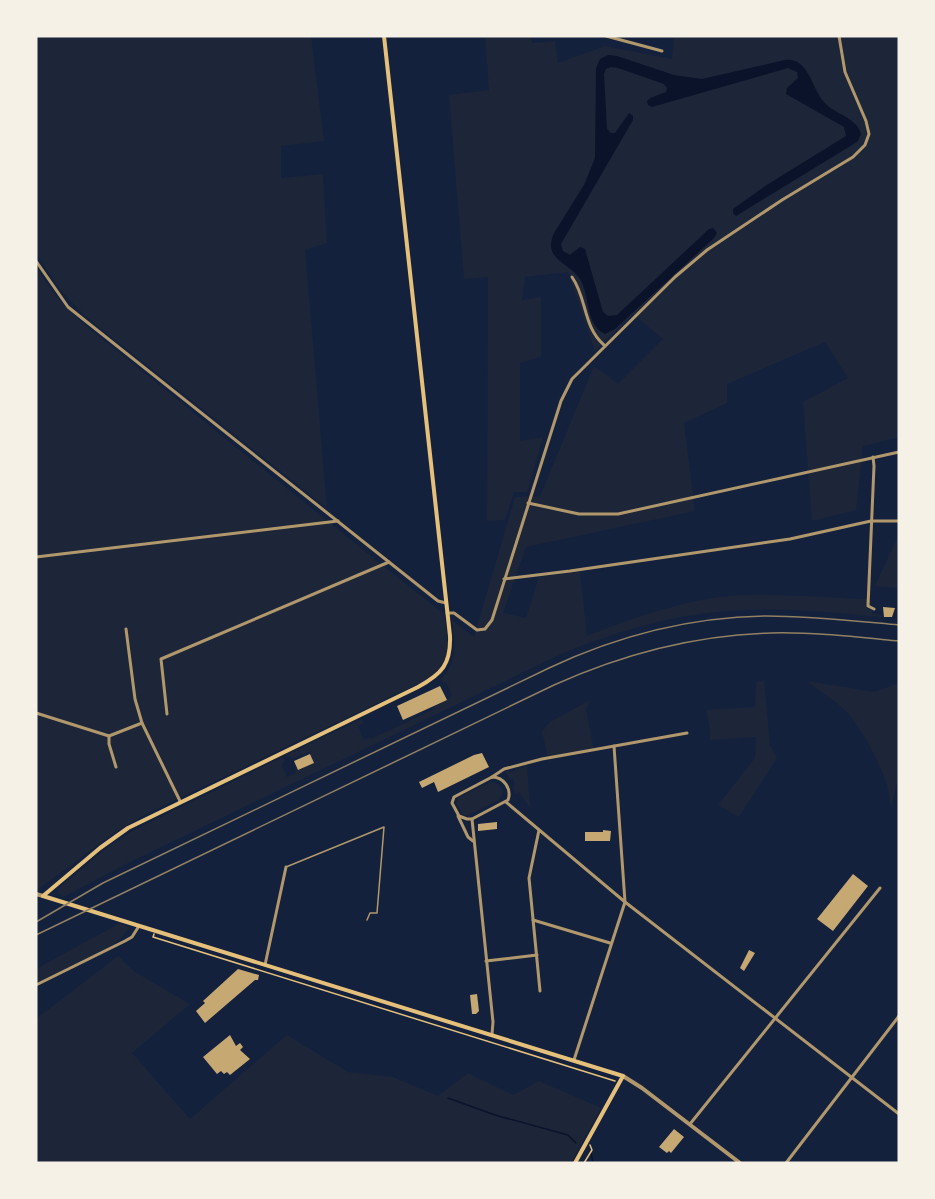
<svg xmlns="http://www.w3.org/2000/svg" width="935" height="1199" viewBox="0 0 935 1199" font-family="'Open Sans',sans-serif">
<style>
.green{fill:#1d2539}
.water{fill:#0b132b}
.lines{fill:none;stroke-linecap:round;stroke-linejoin:round}
.stream{stroke:#0b132b;stroke-width:1.5}
.building{fill:#c6a872}
.path{stroke:#e5c07b;stroke-width:1.5}
.service{stroke:#b1986c;stroke-width:1.5}
.minor{stroke:#b1986c;stroke-width:3}
.tertiary{stroke:#b1986c;stroke-width:4}
.secondary{stroke:#e5c07b;stroke-width:4}
.rail{stroke:#918062;stroke-width:1.5}
</style>
<rect width="100%" height="100%" fill="#14213d"/>
<g class="green">
<polygon points="36,36 311,36 324,141 281,146 281,178 323,174 327,243 305,250 327,508 85,316 62,292 36,253"/>
<path d="M485,36H531L532,43L555,41L558,63L605,46L672,59L674,36H899V437L863,446L856,510L812,521L803,402L848,378L825,342L727,384V403L684,423L695,511L526,547L503,613L526,618L539,577L580,572L587,636C624,621 662,608 701,600C752,590 816,598 867,599V609L872,610V614L882,615V617C837,613 793,608 748,610C683,611 620,630 561,654L122,866L63,897L58,893L59,888L109,846L134,830L283,757L284,761L282,765L287,777L296,773L295,768L297,767L299,770L314,763L309,752L291,759L290,756L287,757L286,755L362,719L363,723L358,726L364,740L370,737L371,739L435,709L434,706L450,698L452,694L446,682L443,683L441,679C459,661 455,642 452,620L474,637L515,497L540,496L594,366L618,384L663,339L633,314L595,351L568,272L525,277L522,300L541,297V357L520,363V441L543,437L527,492H514L505,520L487,521L488,277L464,279L449,95L489,90Z"/>
<path d="M36,268L59,300L81,322C202,419 322,518 444,614C448,641 453,661 428,679L144,815L117,831L40,888L36,887Z"/>
<polygon points="899,534 899,588 875,586"/>
<polygon points="764,680 770,745 777,758 739,817 718,805 755,758 756,737 710,740 710,728 706,710 755,707 756,682"/>
<path d="M807,681L874,692L899,683V773L892,805H890C892,782 865,735 851,717C840,703 821,692 807,681Z"/>
<polygon points="590,700 586,709 594,750 548,758 542,732 550,722"/>
<polygon points="527,765 530,808 519,792 515,794 513,786 515,784 513,779 510,779 505,772 512,770 509,772 510,773"/>
<polygon points="491,782 498,784 503,792 499,800 468,815 463,815 456,803 459,797"/>
<path d="M120,923L130,927C109,957 67,969 36,985V969Z"/>
<polygon points="118,956 135,972 190,1004 132,1053 190,1119 287,1035 348,1072 393,1077 438,1096 468,1073 513,1095 539,1081 601,1108 571,1163 36,1163 36,1019"/>
</g>
<path class="water" d="M608,55L617,56L674,75L702,79L785,60C808,57 811,86 823,101C833,114 857,117 861,134L858,141L852,145L736,216L733,213V209L765,186L846,136L844,127L786,94L787,88L798,78L797,72L788,68L652,107L648,105L647,101L650,98L666,92L667,88L664,84L618,68L611,67L606,69L604,74L607,129L611,133H615L629,113L633,116V120L561,244L563,251L570,255L580,247L585,249L603,312L608,316L617,315L709,229L713,228L717,233L714,238L615,329L605,334C585,325 590,295 580,279C569,262 542,260 554,233L584,185L595,158L596,68L600,59Z"/>
<g class="lines">
<g class="stream">
<polyline points="448,1098 495,1115 568,1135 576,1143"/>
<polyline points="591,1153 593,1163"/>
</g>
</g>
<g class="building">
<polygon points="883,607 895,608 892,617 884,617"/>
<polygon points="440,686 447,700 403,720 397,706"/>
<polygon points="482,753 489,767 438,792 434,782 422,788 419,782 474,755"/>
<polygon points="310,754 314,763 298,770 294,761"/>
<polygon points="497,822 497,829 478,831 478,824"/>
<polygon points="603,830 611,831 610,841 585,841 585,832 603,832"/>
<polygon points="853,874 868,886 833,931 817,919"/>
<polygon points="749,950 755,953 744,971 740,968"/>
<polygon points="238,969 259,975 258,980 255,980 205,1023 196,1011 205,1003 203,1001"/>
<polygon points="477,994 479,1011 476,1014 472,1014 470,995"/>
<polygon points="230,1035 236,1046 240,1043 243,1047 240,1050 250,1059 230,1075 227,1072 224,1074 221,1071 217,1074 203,1057"/>
<polygon points="674,1129 684,1137 671,1153 669,1151 667,1153 659,1147"/>
</g>
<g class="lines">
<g class="path">
<polyline points="154,934 153,937 615,1081"/>
<polyline points="584,1163 592,1150 590,1145"/>
</g>
<polyline class="service" points="286,867 384,827 377,913 370,913 367,920"/>
<g class="minor">
<polyline points="606,36 662,51"/>
<polyline points="36,261 68,307 438,601 446,603"/>
<path d="M572,277C587,298 583,327 604,345"/>
<polyline points="873,457 874,466 868,606 874,609"/>
<polyline points="528,503 579,514 618,514 899,452"/>
<polyline points="36,557 338,521"/>
<polyline points="504,579 570,571 790,539 871,521 899,521"/>
<polyline points="447,613 454,613 477,630 485,629 492,620 561,401 572,379 675,277 707,250 782,200 853,157 865,145 869,134 866,121 845,72 839,36"/>
<polyline points="126,629 135,699 142,723 180,801"/>
<polyline points="36,713 109,736 142,723"/>
<polyline points="167,714 161,659 389,562"/>
<polyline points="109,736 109,744 116,767"/>
<polyline points="492,777 504,769 542,759 687,733"/>
<path d="M492,777C504,777 512,789 508,800L472,819H467L459,816L452,803L454,797Z"/>
<polyline points="506,802 625,902 899,1114"/>
<polyline points="458,816 468,837 473,841"/>
<polyline points="472,819 493,1022 492,1034"/>
<polyline points="539,830 529,878 540,991"/>
<polyline points="533,920 610,943"/>
<polyline points="486,961 537,955"/>
<polyline points="265,965 286,867"/>
<polyline points="36,985 125,941 132,937 139,926"/>
<polyline points="574,1060 625,902 614,746"/>
<polyline points="690,1124 880,888"/>
<polyline points="786,1163 899,1016"/>
</g>
<g class="tertiary">
<polyline points="36,894 43,896"/>
<polyline points="623,1076 642,1088 740,1163"/>
</g>
<path class="secondary" d="M384,36L450,636C451,664 442,674 418,687L128,828L100,848L43,896L623,1076L575,1163"/>
<g class="rail">
<path d="M36,922L103,883L549,668C617,636 691,617 766,616C810,616 855,621 899,625"/>
<path d="M36,935L554,685C623,654 695,635 771,633C814,632 857,637 899,641"/>
</g>
</g>
<rect width="935" height="1199" fill="none" stroke="#f6f1e7" stroke-width="75"/>
</svg>
